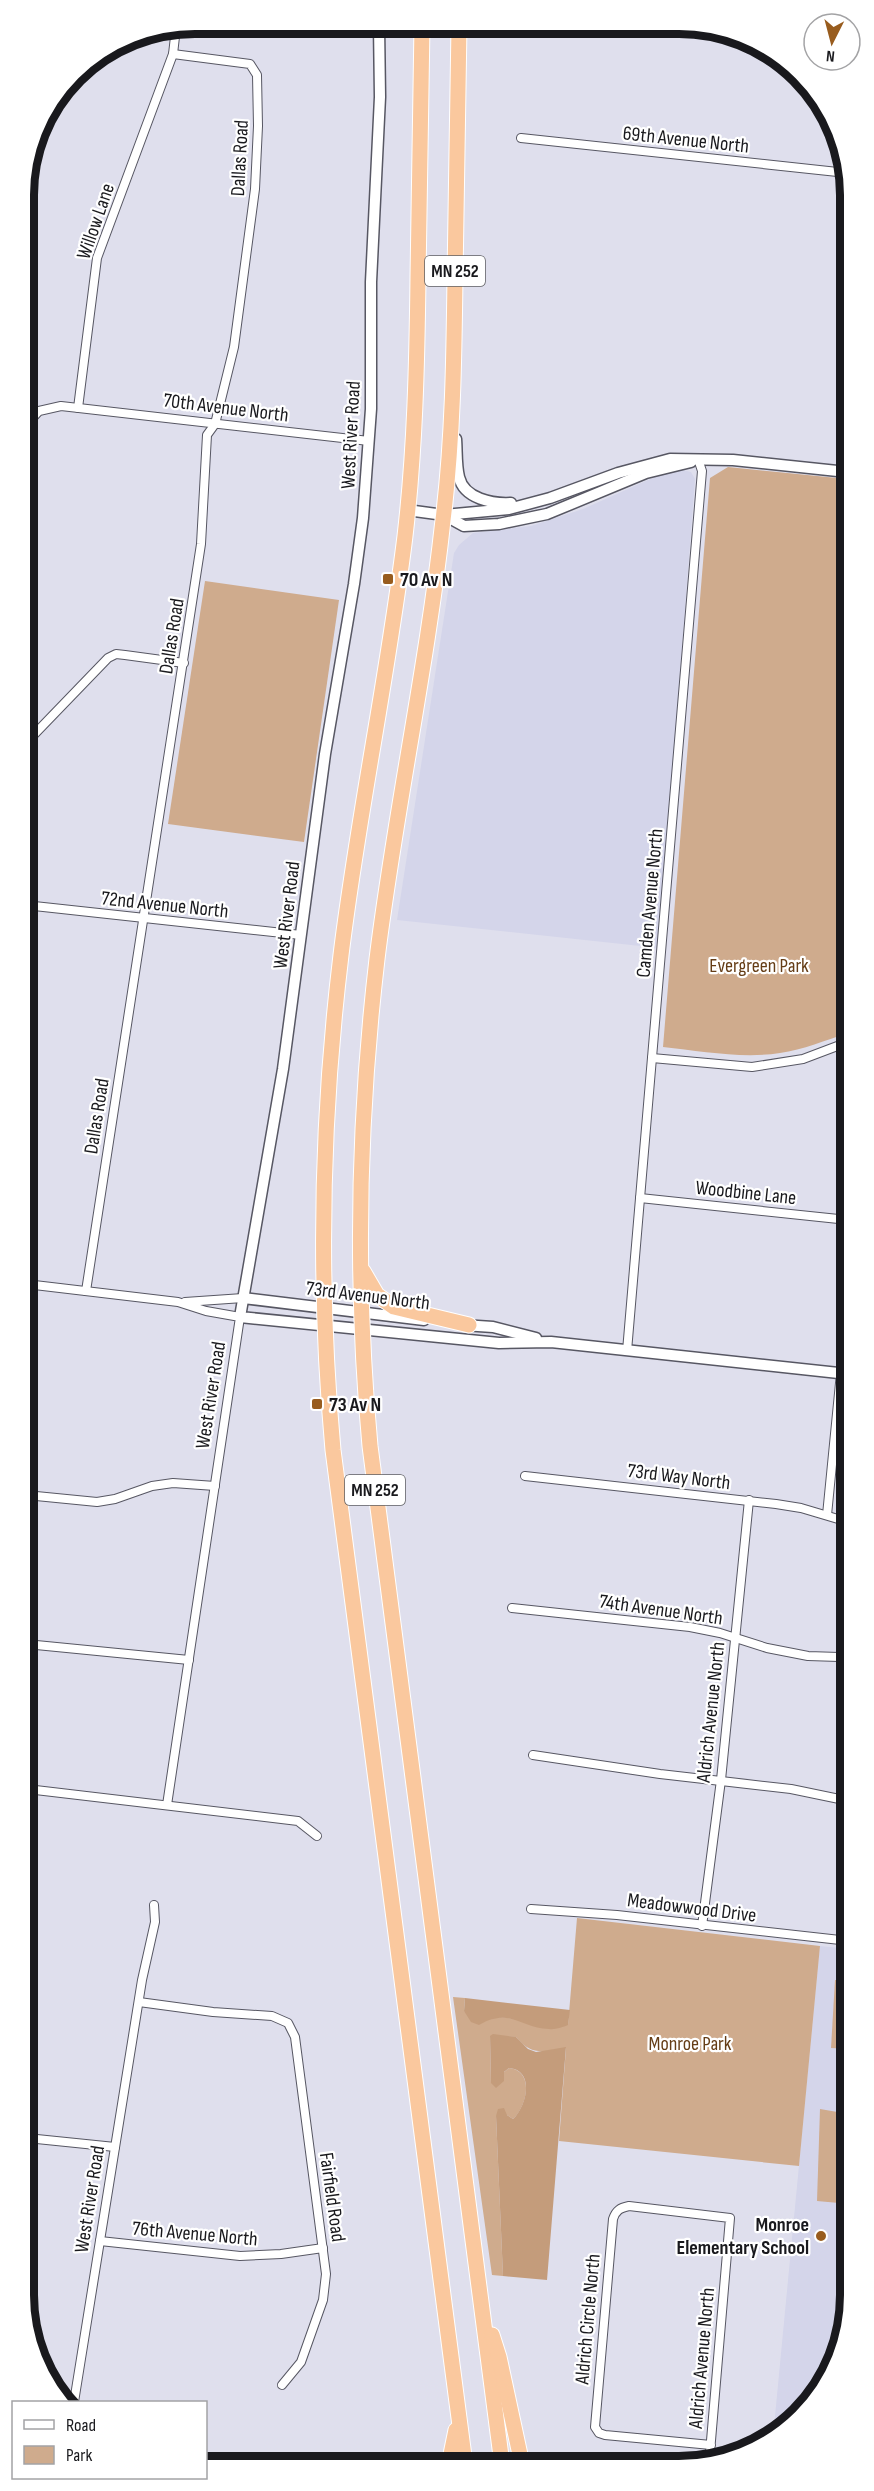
<svg xmlns="http://www.w3.org/2000/svg" width="874" height="2491" viewBox="0 0 874 2491" font-family="'Sofia Sans Condensed',sans-serif">
<style>
.built{fill:#d4d5ea}
.green{fill:#cfab8d}
.forest{fill:#c49c7b}
.water{fill:#8685b1}
.lines{fill:none;stroke-linecap:round;stroke-linejoin:round}
.minor-casing{stroke:#575763;stroke-width:10}
.tertiary-casing{stroke:#575763;stroke-width:13}
.trunk-casing{stroke:#fff;stroke-width:17}
.minor{stroke:#fff;stroke-width:8}
.tertiary{stroke:#fff;stroke-width:10}
.trunk{stroke:#fac89e;stroke-width:15}
.poi-dot{fill:#985c1e;stroke:#fff;stroke-width:2}
.labels{text-anchor:middle;stroke-width:4.5;stroke-linejoin:round;paint-order:stroke}
.shield{fill:#fff;stroke:#5e5e61;stroke-width:1.5}
.shield-label{font-size:18px;font-weight:bold;fill:#19191d}
.street-label{font-size:20px;fill:#19191d;stroke:#fff}
.poi-label{font-size:20px;font-weight:bold;fill:#19191d;stroke:#fff;text-anchor:start}
.park-label{font-size:20px;fill:#653d16;stroke:#fff}
.rim{fill:none;stroke:#19191d;stroke-width:8}
</style>
<rect width="100%" height="100%" fill="#dfdfed"/>
<g class="built">
<polygon points="683,470 691,472 695,479 659,948 397,920 454,553 459,545 473,533 531,526 583,509 666,472"/>
<polygon points="820,1946 849,1949 850,2306 837,2361 808,2408 773,2437"/>
</g>
<g class="green">
<path d="M728,467L847,479L848,1033C826,1040 803,1050 780,1053C742,1059 701,1051 663,1047L710,478Z"/>
<polygon points="205,581 339,600 304,842 168,824"/>
<path d="M577,1918L820,1946L799,2166L559,2141L566,2048C543,2051 533,2057 516,2037L490,2036L491,2083L509,2068C535,2071 527,2106 513,2119L507,2115L496,2116L503,2276L492,2275L453,1997L465,1998L464,2011L489,2019L500,2017L568,2025Z"/>
<polygon points="835,1980 849,1981 849,2049 831,2048"/>
<polygon points="820,2109 849,2114 850,2204 817,2201"/>
</g>
<g class="forest">
<path d="M465,1998L570,2010L568,2025C563,2027 555,2030 549,2029C521,2028 510,2007 479,2025L471,2022L464,2011Z"/>
<path d="M493,2034L516,2037L528,2049L536,2052L566,2047L547,2280L503,2276L496,2116L498,2109L504,2108L507,2115L513,2119C527,2106 535,2070 509,2068L504,2072V2081L496,2088L491,2083L490,2036Z"/>
</g>
<polygon class="water" points="57,100 29,166 42,119"/>
<g class="lines">
<defs>
<g id="minor">
<polyline points="521,138 847,173"/>
<polyline points="78,408 97,258 173,54 176,28"/>
<polyline points="25,426 39,411 61,406 369,441"/>
<polyline points="25,744 108,658 116,654 125,655 184,663"/>
<polyline points="25,905 301,935"/>
<polyline points="652,1058 752,1067 803,1059 848,1042"/>
<polyline points="640,1198 848,1220"/>
<polyline points="26,1284 178,1302 206,1311 240,1317 167,1805"/>
<polyline points="86,1291 201,544 207,435 215,424 234,347 255,189 258,126 257,75 250,64 173,54"/>
<polyline points="185,1302 243,1298"/>
<polyline points="627,1351 702,471 698,459"/>
<polyline points="525,1476 776,1504 801,1508 838,1519"/>
<polyline points="26,1495 97,1502 115,1499 152,1486 173,1483 215,1486"/>
<polyline points="827,1515 841,1373"/>
<polyline points="512,1608 690,1627 720,1633 767,1648 808,1656 839,1657"/>
<polyline points="26,1644 189,1660"/>
<polyline points="533,1755 660,1774 791,1789 849,1801"/>
<polyline points="27,1789 298,1821 317,1836"/>
<polyline points="531,1909 617,1915 849,1941"/>
<polyline points="702,1926 721,1780 749,1500"/>
<polyline points="139,2002 213,2012 272,2016 288,2023 295,2037 326,2274 323,2300 301,2362 282,2385"/>
<polyline points="27,2138 115,2147"/>
<polyline points="100,2241 240,2256 281,2254 323,2248"/>
<polyline points="74,2402 142,1980 155,1922 154,1905"/>
<path d="M709,2464L730,2218L629,2206C620,2208 616,2210 613,2219L595,2427L599,2433L605,2435L711,2445"/>
</g>
<g id="tertiary">
<polyline points="379,25 380,97 371,282 371,409 363,518 354,584 325,754 283,1069 240,1317 499,1343 551,1342 848,1374"/>
<path d="M456,439C457,451 456,465 459,477C464,499 493,504 511,503"/>
<polyline points="407,510 444,515 509,509 550,498 618,473 670,459 733,460 847,472"/>
<polyline points="444,515 464,526 499,524 547,514 646,473 691,462"/>
<polyline points="243,1298 424,1320"/>
<polyline points="463,1325 493,1327 536,1338"/>
</g>
<g id="trunk">
<path d="M422,25C421,109 420,193 418,277C417,363 415,450 405,536C388,676 358,815 341,955C321,1120 318,1285 333,1450L465,2464"/>
<path d="M459,26C458,109 457,193 455,277C454,358 453,439 443,520C427,667 395,812 377,959C358,1121 355,1284 370,1446L502,2464"/>
<polyline points="363,1271 377,1295 394,1307 469,1325"/>
<polyline points="492,2335 499,2357 522,2464"/>
<polyline points="449,2464 456,2430"/>
</g>
</defs>
<use href="#minor" class="minor-casing"/>
<use href="#tertiary" class="tertiary-casing"/>
<use href="#trunk" class="trunk-casing"/>
<use href="#minor" class="minor"/>
<use href="#tertiary" class="tertiary"/>
<use href="#trunk" class="trunk"/>
</g>
<g class="poi-dot">
<rect x="382" y="573" width="12" height="12" rx="3"/>
<rect x="311" y="1398" width="12" height="12" rx="3"/>
<circle cx="821" cy="2236" r="6"/>
</g>
<g class="labels">
<g class="shield">
<rect x="425" y="256" width="60" height="30" rx="4.5"/>
<rect x="345" y="1475" width="60" height="30" rx="4.5"/>
</g>
<g class="shield-label">
<text x="455" y="277">MN 252</text>
<text x="375" y="1496">MN 252</text>
</g>
<g class="street-label">
<text transform="translate(686 139) rotate(6)" y="7">69th Avenue North</text>
<text transform="translate(239 158) rotate(-87)" y="7">Dallas Road</text>
<text transform="translate(95 221) rotate(-71)" y="7">Willow Lane</text>
<text transform="translate(226 407) rotate(7)" y="7">70th Avenue North</text>
<text transform="translate(350 435) rotate(-87)" y="7">West River Road</text>
<text transform="translate(171 636) rotate(-81)" y="7">Dallas Road</text>
<text transform="translate(649 903) rotate(-85)" y="7">Camden Avenue North</text>
<text transform="translate(165 904) rotate(6)" y="7">72nd Avenue North</text>
<text transform="translate(286 915) rotate(-83)" y="7">West River Road</text>
<text transform="translate(96 1116) rotate(-81)" y="7">Dallas Road</text>
<text transform="translate(746 1192) rotate(6)" y="7">Woodbine Lane</text>
<text transform="translate(368 1295) rotate(7)" y="7">73rd Avenue North</text>
<text transform="translate(210 1395) rotate(-81)" y="7">West River Road</text>
<text transform="translate(679 1476) rotate(7)" y="7">73rd Way North</text>
<text transform="translate(661 1609) rotate(8)" y="7">74th Avenue North</text>
<text transform="translate(710 1712) rotate(-84)" y="7">Aldrich Avenue North</text>
<text transform="translate(692 1907) rotate(7)" y="7">Meadowwood Drive</text>
<text transform="translate(333 2197) rotate(82)" y="7">Fairfield Road</text>
<text transform="translate(89 2199) rotate(-81)" y="7">West River Road</text>
<text transform="translate(195 2233) rotate(5)" y="7">76th Avenue North</text>
<text transform="translate(587 2319) rotate(-85)" y="7">Aldrich Circle North</text>
<text transform="translate(701 2358) rotate(-85)" y="7">Aldrich Avenue North</text>
</g>
<g class="poi-label">
<text x="400" y="586">70 Av N</text>
<text x="329" y="1411">73 Av N</text>
<text x="809" y="2231" text-anchor="end">Monroe<tspan x="809" dy="23">Elementary School</tspan></text>
</g>
<g class="park-label">
<text x="759" y="972">Evergreen Park</text>
<text x="690" y="2050">Monroe Park</text>
</g>
</g>
<path d="M0 0H874V2491H0ZM195 34H679A161 161 0 0 1 840 195V2295A161 161 0 0 1 679 2456H195A161 161 0 0 1 34 2295V195A161 161 0 0 1 195 34Z" fill="#fff" fill-rule="evenodd"/>
<path class="rim" d="M195 34H679A161 161 0 0 1 840 195V2295A161 161 0 0 1 679 2456H195A161 161 0 0 1 34 2295V195A161 161 0 0 1 195 34Z"/>
<rect x="12" y="2401" width="195" height="78" fill="#ffffff" stroke="#a3a3a5" stroke-width="1.5"/>
<rect x="24" y="2420" width="30" height="9" fill="#ffffff" stroke="#a3a3a5" stroke-width="1.5"/>
<text x="66" y="2431" font-size="18" fill="#19191d">Road</text>
<rect x="24" y="2446" width="30" height="18" fill="#cfab8d" stroke="#a3a3a5" stroke-width="1.5"/>
<text x="66" y="2461" font-size="18" fill="#19191d">Park</text>
<g transform="translate(832 42) rotate(186)"><circle r="28" fill="#ffffff" stroke="#a3a3a5" stroke-width="1.5"/>
<path d="M0-4.5L10 22L0 15L-10 22Z" fill="#985c1e"/>
<text y="-9" font-size="16" font-weight="bold" text-anchor="middle" fill="#19191d">N</text>
</g>
</svg>
